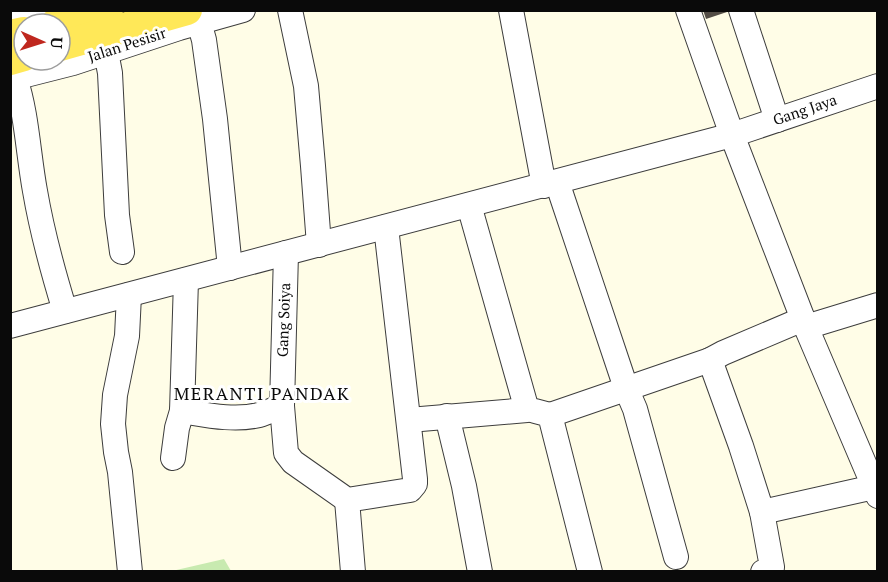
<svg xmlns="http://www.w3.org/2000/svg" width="888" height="582" viewBox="0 0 888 582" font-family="'PT Serif',serif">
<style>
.green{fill:#c8eab0}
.building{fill:#534d46}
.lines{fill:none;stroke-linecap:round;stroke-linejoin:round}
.minor-casing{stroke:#3d3d3d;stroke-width:26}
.major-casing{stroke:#1b1b1b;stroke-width:32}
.minor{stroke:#fff;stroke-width:24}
.major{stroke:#ffe858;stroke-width:30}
.labels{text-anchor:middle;stroke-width:6;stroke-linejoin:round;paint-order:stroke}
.street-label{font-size:15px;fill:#0a0a0a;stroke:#fff}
.quarter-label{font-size:18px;letter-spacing:1.5px;fill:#0a0a0a;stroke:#fff}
</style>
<rect width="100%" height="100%" fill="#fffde7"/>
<polygon class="green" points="224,559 231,571 172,571"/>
<polygon class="building" points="703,10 730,10 730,11 706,19"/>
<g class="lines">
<defs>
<g id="minor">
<polyline points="290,10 306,86 313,166 319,245"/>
<polyline points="511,10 544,186"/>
<polyline points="688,10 732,135 806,327 878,496"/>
<polyline points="741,10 777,120"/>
<polyline points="10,20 43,10"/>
<polyline points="199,22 204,40 215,119 230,268"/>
<polyline points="106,52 110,73 117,215 122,252"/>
<path d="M15,78C27,114 28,153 35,191C42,232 53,272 65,311"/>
<polyline points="10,79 73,63 179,28 243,10"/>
<polyline points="557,182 626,388 635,409 676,557"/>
<polyline points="286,253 282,406 286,453 293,462 347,500 410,490 415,484 415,479 386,227"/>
<path d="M186,280L182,411C207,415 234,421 259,415C267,413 274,409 282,406"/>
<polyline points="129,295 127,336 115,395 113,424 116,452 120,472 130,572"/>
<polyline points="10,326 732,135 878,86"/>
<polyline points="806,327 878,305"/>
<polyline points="710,360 741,446 762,512 874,487"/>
<polyline points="535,411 550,415 590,572"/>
<polyline points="550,415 710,360 723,353 803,319"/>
<polyline points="447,416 464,486 480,572"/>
<polyline points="409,420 527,410 469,205"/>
<polyline points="173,458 177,428 182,411"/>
<polyline points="347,500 353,572"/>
<polyline points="762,512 772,567 769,570 763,572"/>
</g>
<g id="major">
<polyline points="55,24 108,10"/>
<polyline points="10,35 24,32"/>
<polyline points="60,46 187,10"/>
<polyline points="10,60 24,56"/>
</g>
</defs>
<use href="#minor" class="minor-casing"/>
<use href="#major" class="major-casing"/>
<use href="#minor" class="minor"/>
<use href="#major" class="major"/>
</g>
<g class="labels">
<g class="street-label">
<text transform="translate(127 45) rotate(-18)" y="5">Jalan Pesisir</text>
<text transform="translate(805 110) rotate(-19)" y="5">Gang Jaya</text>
<text transform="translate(284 320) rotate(-88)" y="5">Gang Soiya</text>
</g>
<g class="quarter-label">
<text x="262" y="400">MERANTI PANDAK</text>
</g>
</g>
<rect width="888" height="582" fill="none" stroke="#0a0a0a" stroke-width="24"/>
<g transform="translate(42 42) rotate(93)"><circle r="28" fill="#ffffff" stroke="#9d9d9d" stroke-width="1.5"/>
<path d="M0-4.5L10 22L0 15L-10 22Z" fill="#bf271e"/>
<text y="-9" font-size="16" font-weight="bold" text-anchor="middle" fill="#0a0a0a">U</text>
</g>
</svg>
